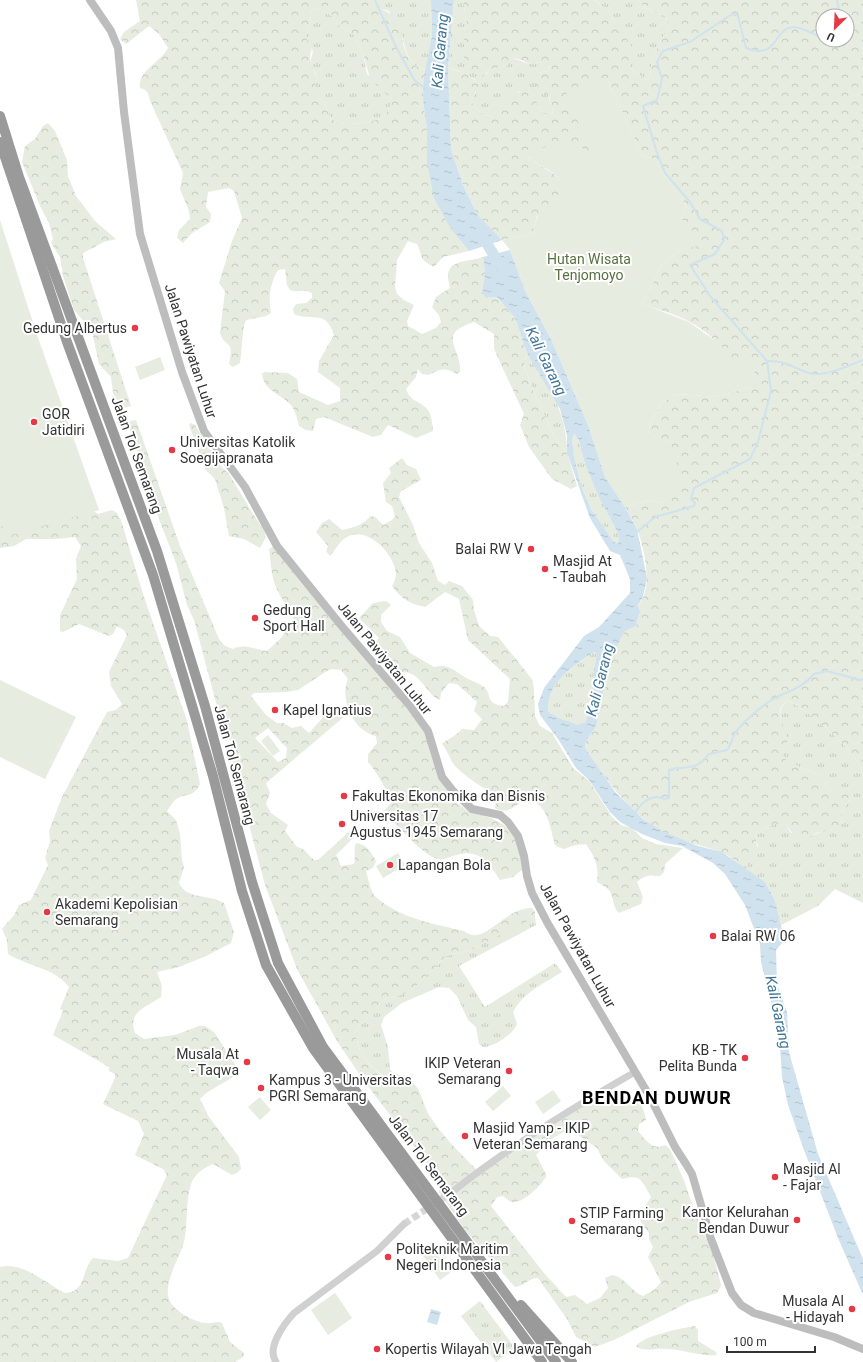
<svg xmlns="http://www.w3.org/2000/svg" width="863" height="1362" viewBox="0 0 863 1362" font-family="Roboto,sans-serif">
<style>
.grass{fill:url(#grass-tufts)}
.forest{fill:url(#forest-crowns);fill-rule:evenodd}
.park{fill:#e6ecdf}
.water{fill:url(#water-ripples);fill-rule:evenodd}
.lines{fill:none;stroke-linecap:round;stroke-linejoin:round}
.stream{stroke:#cfe2ee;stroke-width:2}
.river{stroke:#cfe2ee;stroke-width:11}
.tertiary-tunnel{stroke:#d6d6d6;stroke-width:7;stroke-dasharray:7 3.5;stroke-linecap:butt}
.tertiary{stroke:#d0d0d0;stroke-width:7}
.secondary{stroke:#bdbdbd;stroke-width:8}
.motorway{stroke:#9a9a9a;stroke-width:10}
.poi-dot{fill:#e63946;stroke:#fff;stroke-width:1.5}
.labels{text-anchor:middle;stroke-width:4;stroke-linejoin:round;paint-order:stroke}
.park-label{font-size:14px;fill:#56703f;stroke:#fff}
.poi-label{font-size:14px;fill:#333;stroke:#fff;text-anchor:start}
.street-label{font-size:14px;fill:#333;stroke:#fff}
.water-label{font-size:15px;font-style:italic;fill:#3f7597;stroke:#fff}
.district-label{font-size:18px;font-weight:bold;letter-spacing:1px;fill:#000;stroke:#fff}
</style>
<defs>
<pattern id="grass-tufts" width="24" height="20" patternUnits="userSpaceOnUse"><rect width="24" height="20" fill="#e6ecdf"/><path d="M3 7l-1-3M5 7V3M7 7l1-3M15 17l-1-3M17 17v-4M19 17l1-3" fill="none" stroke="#c6cbc0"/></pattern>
<pattern id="forest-crowns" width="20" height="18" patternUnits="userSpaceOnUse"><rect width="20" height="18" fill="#e6ecdf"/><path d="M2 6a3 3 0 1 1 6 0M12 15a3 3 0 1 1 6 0" fill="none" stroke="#c6cbc0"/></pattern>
<pattern id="water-ripples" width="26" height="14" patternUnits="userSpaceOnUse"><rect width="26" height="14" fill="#cfe2ee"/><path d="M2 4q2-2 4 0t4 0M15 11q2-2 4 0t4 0" fill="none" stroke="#b2c2cd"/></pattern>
</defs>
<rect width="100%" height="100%" fill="#fff"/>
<g class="grass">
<path d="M368,0H431L432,35L426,70C409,67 406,51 402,37C399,28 393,19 389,11L375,7Z"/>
<path d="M454,0H463L467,26L464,31V57L486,74L490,69L506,66L513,58L529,64L540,62L550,65L548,71L538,73C543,87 551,98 553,112L549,115L543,114L538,105L519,91L491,117C483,115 474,108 471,101L476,92V80L459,71L448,68Z"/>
<path d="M594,0H639L644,7L665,16L669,26L653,56L650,77L646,80L630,68V62C623,39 617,14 594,0Z"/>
<path d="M319,8L332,16L338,25L353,34L363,53L367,74L392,99V104L382,119C368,121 342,130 331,118C327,113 327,107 323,102C314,93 312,90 318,78L310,63L313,51L305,37L309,27L312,10Z"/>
<path d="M527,353C549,384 567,414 567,453L553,434L531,386L524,365Z"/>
<polygon points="574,434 578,438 585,464 597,492 619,535 618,544 614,542 591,509 580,483 574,460 572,439"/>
<path d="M594,652L597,654L593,674L594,683L592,705L585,722L578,725C568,720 557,719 548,711C547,681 572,668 594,652Z"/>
<path d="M788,701C803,706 849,746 856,760C859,764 860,769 863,774V903L835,889L818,906L781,925L775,900L765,882L746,870L747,864L758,846L755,837L757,832L775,824H786L791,833L810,836L841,825L843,809L852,797L853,792H838L828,788L819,775L788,762L782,755C783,751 786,747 786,743C786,729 772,710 788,701Z"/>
<path d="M535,916L536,925L459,966L485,1007L555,963L562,972C543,984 524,992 513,1012L517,1024C514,1034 492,1048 483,1047L479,1044L476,1027L468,1020L457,996L449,988L439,987L402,1003L384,1017L381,1025L388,1047L390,1069L393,1073L388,1078C367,1066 359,1054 355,1031L384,1000L406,993L415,987L446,956L471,950Z"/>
<polygon points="480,1301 515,1348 496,1362 461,1316"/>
</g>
<g class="forest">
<path d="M136,0H368C378,9 389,10 398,20C402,26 401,32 402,38C404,52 412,68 426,70L423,100L427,130L451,229L469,251L443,257L434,267C417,258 424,258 417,244L408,241L397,260L395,287L397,294L404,300L414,305L407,321L408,326L422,334L436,328L441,322L439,315L432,307L436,297L450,288C450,283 447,279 448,275C450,258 472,262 483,257L485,273L482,291L485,298L497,297L515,318L527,353L524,365L531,386L553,434L567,453L577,486L571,489L552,479L529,447L520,425L524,414L494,349V334L474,322C435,334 462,348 460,372L457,374C445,367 440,369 429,375L422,374L418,369L416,377L406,389C411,402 416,399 425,407C432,412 432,423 433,431L416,438L388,425L381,435L373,437L324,417L316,419L313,431L306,430L299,426C297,417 295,409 289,403C278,393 264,390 262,374L264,372L288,373L297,379L299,392L328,405L340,401V388L318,372L319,361L334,335C326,308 310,322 294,314L293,309L296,304L306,303L312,298V293C304,289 298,293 290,290L287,285L285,269L278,270C270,283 268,298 271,313L266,316L246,320C242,328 242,352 240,363L233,367L229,364C235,338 225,349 220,333L225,291L219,283L232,241L242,218L234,191L229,188L208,192L206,207L211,214L210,222L192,233L183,243L177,238L179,230L190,219L189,211L180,189L183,173L151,103C148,95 150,91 140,88C138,70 161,62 168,48L159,34L149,26L126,44L120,39L124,32L140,21ZM319,8L332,16L338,25L353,34L363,53L370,79L392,99V104L382,119C368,121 342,130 331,118C327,113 327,107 323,102C315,93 312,90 318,78C315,74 312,68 311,63C307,49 318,54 305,37L309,27L312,10Z"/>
<path d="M463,0H594L607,10L632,47L630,68L646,80L650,77L653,56L669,26L665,16L644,7L639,0H863V774C860,769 859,764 856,760C849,746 803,706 788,701C771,710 786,726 787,739C787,745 784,750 782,755L788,762L819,775L828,788L838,791L849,789L853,792L852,797L843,809L841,825C830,834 816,828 806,841L795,837L786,824H775L757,832L755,837C762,857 750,853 746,870C738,864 730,855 721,852C701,845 680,841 661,831C627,811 606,779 585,748L586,741L596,727L609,663L624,632L636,626L640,612L637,607C654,590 645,550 637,529C634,522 629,514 625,507L649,500L663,503L673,452L647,439L650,425L661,403L677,394L717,397L752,386C735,361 717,337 690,322C676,314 658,310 643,304L662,264L679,251L697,245L681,219L686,205L653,159L642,155L607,79L591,154L568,141L529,158C549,174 558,168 567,197L537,216L532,234L502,240L477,214L463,185L451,149L448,68L464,73L478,82V87L471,101C474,108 483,115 491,117L514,94L524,90L533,96L543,114L549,115L553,112L549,96L531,81L538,73L548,71L550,66L540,62L529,64L524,61L514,58L506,66L490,69L482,77L467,68L464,57V31L467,26ZM823,16H847V40H823Z"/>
<polygon points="48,123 55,131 67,160 68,176 76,196 95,221 116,239 104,242 83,253 83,258 131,406 124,408 120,406 113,393 111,377 99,364 92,331 74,310 63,276 60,257 51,243 53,239 49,223 41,208 22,162 25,146 35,139 43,126"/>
<path d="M136,420L180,546L219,639L225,646L233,649C245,643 255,650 267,651L281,638L294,621C290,605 281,601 276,587C271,576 271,562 269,549L276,545L370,659L426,734L445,787L457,803L468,811L491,818L504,825L514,836L524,868L513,877L500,880C488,861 478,847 453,856C445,859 441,861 433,857C420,852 395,822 383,812L393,801C383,786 380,776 368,762V754L377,743L376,736C354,732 339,699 348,679L341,670L332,669L327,671L298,690L286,692L254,693L251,696L266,715L277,723H283L292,728L301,726L309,733L326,714L339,708L346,715L266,783L270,793L266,804L271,813L288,825L285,831L297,847L303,849L314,860H318L350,831L354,837L336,855L341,866L354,864C356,857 353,849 356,843C366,844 371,852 376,861L373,868L366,871L367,875C369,881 371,893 376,897C399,918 434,924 464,931C484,948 504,907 532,908L535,912V916L531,919L471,950L446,956L415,987L406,993L384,1000L355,1031C359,1054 367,1066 387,1078L393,1073C400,1075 409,1078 414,1084C422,1092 423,1105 429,1115C443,1137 461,1154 480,1173L602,1094C609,1100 613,1109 625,1104C628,1102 630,1099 633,1098C641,1101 645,1112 646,1120L639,1124L638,1131C646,1140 652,1151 665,1145L670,1149L685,1183L695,1213L712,1251L720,1281L721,1286L717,1293L689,1302L614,1340L595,1347L576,1337L567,1319L538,1278C529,1278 524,1286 515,1287L465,1230L439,1192V1182L433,1171L364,1081L337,1041L297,969L265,885L229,749L231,741L227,737L219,714L194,620L187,605L176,563L157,514L151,491L140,466L139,455L132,441L129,424L130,421ZM268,728L287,748L286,758L278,762L255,738ZM569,1129L597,1148L603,1160L622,1179C642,1174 641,1180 651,1197L639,1216L643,1226L649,1233V1239L653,1247L648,1257L661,1282C656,1289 651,1292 643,1296C631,1291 625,1277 612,1275L605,1278L608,1288L600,1298L587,1304L575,1295L566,1297L544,1273L491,1206L497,1197L503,1196C506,1198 510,1203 514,1202C525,1202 541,1185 546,1177V1174L536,1155L553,1138Z"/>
<polygon points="191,423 195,425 219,464 229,474 253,514 264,530 266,537 260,548 244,539 229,536 224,508 215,479 205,469 189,425"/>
<path d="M402,458L407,465L416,469L421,480L401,491L399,497L413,525L419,543L432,563L438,581L445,585L449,581L462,586L473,600L474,610L479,626L490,636L498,637L532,679L534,689L535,716L540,726L552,733L573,768L589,781L612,817L621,825L632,828L642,838L656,844L683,848L665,864L664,872L660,876C650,875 645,875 637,882L643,897L641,904L619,913C611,906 615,896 608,889C605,886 600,884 597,882C599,866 595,857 586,844L576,845L563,849L555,845C549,825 549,804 525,798C516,806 507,815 495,808L497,797C483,787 468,779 455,766C450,760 448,751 442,744C449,738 456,736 462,729L474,730L482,719L474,711L477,702L457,684L449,683L441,693L440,700C427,696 421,671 402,672L393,661L389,660L386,663C380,661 374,652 371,646L379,638L359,618L373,603L386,601L391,605L381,615V622L387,631L400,637L410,653L434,667C450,663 456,673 468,679C474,682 480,683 485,688C493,697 484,703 504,706L508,702L510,679L468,640L459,599L445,592L425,607C410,604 401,599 392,586C394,583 396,578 396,574C395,555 369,527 349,536C340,539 336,550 330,556L326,551L328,546L316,532L322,523L329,519L342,530C351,528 365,525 370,516L375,517L383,525L392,520L395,516L392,506L386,502L383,483L391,473L389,468Z"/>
<path d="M0,475L86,506L98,514L112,510L117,513L121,520L143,594L187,721L200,784C193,799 185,792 175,800C172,803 169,808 167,811L176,820L180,834L182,860L184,867L179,883C186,900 210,894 224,903L234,932L231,943L206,956L179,967L157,972L162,986L161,997C147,1007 127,1011 135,1033L144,1039L175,1035L199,1026H205L214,1032L238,1069V1074L206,1093L200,1099L209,1117L239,1157L241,1169L237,1173L232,1175L213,1164C203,1168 195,1174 191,1184C185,1203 188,1225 184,1242C180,1258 160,1287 171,1303C177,1313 199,1325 211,1323C215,1323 217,1321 222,1323L230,1342L244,1353L243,1357L235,1362H0V1267C23,1261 46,1284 65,1293C87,1292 81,1270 93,1258L118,1261L128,1258L167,1175L163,1169L135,1155L144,1134L138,1121L103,1104L115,1078V1074L109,1071V1067L53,1035L63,1011L60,1009L69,987C55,968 27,966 8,954L7,940L2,929L14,915L19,905L31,900L48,865L45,858L50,841L49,831L62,797L107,712L116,710L122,704L111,686L109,672L127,635L124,630L117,626L113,634L109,636L79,624L63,632L60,631V615L77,579L76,559L81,546L75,537L57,539H26L14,546L0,548Z"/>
<path d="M695,1326L698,1330V1341L716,1352L717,1355C700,1357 683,1349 667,1349C656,1348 647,1352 636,1347C640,1336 683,1328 695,1326Z"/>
</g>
<g class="park">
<path d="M607,79L642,155L653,159L686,205L681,219L691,226L697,246L679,251L662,264L643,304L689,322L717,342L733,358L756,364L752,386L717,397L677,394L661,403L650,425L647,439L673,451L680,473L681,492L663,503L649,500L625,507L605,477L588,425L551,339L526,293L510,250L502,240L532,234C540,207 540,205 566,197C559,170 550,172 529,159L542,148L569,141L591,153L565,90Z"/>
<polygon points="0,220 37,335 99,510 11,535 0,524"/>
<polygon points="160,357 165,370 140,380 135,367"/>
<polygon points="0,680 76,717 45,779 0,757"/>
<polygon points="268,735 280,751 273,756 261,741"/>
<polygon points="398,853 405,865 383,878 376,866"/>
<polygon points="503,1086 511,1096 493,1111 485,1102"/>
<polygon points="553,1090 561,1101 543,1114 535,1102"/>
<polygon points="260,1097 271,1110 260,1120 248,1107"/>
<polygon points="429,1243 450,1273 440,1280 419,1250"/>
<polygon points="335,1293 352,1318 328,1335 311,1310"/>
</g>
<g class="water">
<polygon points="431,0 454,0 448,68 451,149 463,185 477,214 502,240 469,251 451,229 434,198 427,162 427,130 423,100 424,77 432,35"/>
<path d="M510,250L526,293L551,339L588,425L605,477L625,507L637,529L647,578L643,597L637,607L640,611L636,626L624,632L609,663L596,727L586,741L585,748L616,793L643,819L662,831L698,846L722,852L765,882L775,900L781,925L783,942L776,950L777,984L787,1012L789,1052L818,1154L863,1259V1295L838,1238L804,1150L788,1105L782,1077L779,1033L761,962L760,944L745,905L725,874L713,863L682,846L665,843L642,834L620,822L610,812L589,780L576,768L558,739L540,715L538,704L544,688L584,636L599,627L630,593V579L620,555L610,551L590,518L567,453V435L560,409L527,353L515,318L497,297L485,298L482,291L485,273L483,257ZM574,434L578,438L585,464L598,495L619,535L618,544L614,542L591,509L580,483L574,457L572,439ZM594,652L597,654L593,674L594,683L592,705L585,722L578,725C568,720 557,719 548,711C547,682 572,667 594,652Z"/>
<polygon points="431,1309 441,1312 437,1325 427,1322"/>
</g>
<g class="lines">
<g class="stream">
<polyline points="375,0 396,47 415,81 425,88"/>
<polyline points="837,0 840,16"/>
<path d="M767,361C785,360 793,368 809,373C823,378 850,365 863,360"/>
<path d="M637,532L655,517L694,506L695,503L691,499L694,488L750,459L758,442L771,391L767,361L710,296L690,265L715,254L724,240L722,231L700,219L690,202L665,173L656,150L643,106L657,100L662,79L657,62L663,51L690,42L732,14L738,16L746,48C779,61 773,27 794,27C800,26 816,36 823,38"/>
<path d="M634,814C639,806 646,798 656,797C662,797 663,800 669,798V770C689,764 694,773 709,754L727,750C731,745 732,739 735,733C743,722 756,711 767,703C784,691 800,691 814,674L827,671L860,680L863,679"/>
</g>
<polyline class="river" points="480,232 501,267"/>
<polyline class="tertiary-tunnel" points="404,1224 452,1192"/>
<g class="tertiary">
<path d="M452,1192C509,1147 572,1108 635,1072"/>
<path d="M276,1362C266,1348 284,1324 294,1313L377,1251L404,1224"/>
</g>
<polyline class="secondary" points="90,0 111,31 118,48 124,112 140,234 182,372 204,431 245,487 277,546 340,624 410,706 428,731 442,777 453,791 472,809 500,815 508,822 518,836 524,856 527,876 532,893 547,922 650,1097 675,1147 686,1164 692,1174 711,1239 732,1293 741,1305 754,1313 834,1337 863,1349"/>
<g class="motorway">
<polyline points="0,116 19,177 157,551 205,706 252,882 278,963 323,1047 556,1362"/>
<polyline points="0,142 67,342 153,575 213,776 242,891 266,965 313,1048 542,1362"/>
<polyline points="521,1305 572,1362"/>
</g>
</g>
<g class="poi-dot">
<circle cx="135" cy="328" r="4"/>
<circle cx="34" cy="422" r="4"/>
<circle cx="172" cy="450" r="4"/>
<circle cx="531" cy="549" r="4"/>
<circle cx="545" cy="569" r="4"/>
<circle cx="255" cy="618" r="4"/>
<circle cx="275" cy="710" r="4"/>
<circle cx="344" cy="796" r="4"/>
<circle cx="342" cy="824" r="4"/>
<circle cx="390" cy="865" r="4"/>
<circle cx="47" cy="912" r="4"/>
<circle cx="713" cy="936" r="4"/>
<circle cx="745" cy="1058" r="4"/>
<circle cx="247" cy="1062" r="4"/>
<circle cx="509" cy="1071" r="4"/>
<circle cx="261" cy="1088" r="4"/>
<circle cx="465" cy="1136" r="4"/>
<circle cx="775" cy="1177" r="4"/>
<circle cx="797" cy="1220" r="4"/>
<circle cx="572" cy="1221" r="4"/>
<circle cx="388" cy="1257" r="4"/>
<circle cx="852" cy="1309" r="4"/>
<circle cx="377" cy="1349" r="4"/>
</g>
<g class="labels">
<g class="park-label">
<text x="589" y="264">Hutan Wisata<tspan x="589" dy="16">Tenjomoyo</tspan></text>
</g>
<g class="poi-label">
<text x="127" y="333" text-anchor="end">Gedung Albertus</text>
<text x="42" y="419">GOR<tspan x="42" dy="16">Jatidiri</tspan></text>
<text x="180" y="447">Universitas Katolik<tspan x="180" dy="16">Soegijapranata</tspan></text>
<text x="523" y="554" text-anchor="end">Balai RW V</text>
<text x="553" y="566">Masjid At<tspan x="553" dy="16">- Taubah</tspan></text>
<text x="263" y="615">Gedung<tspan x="263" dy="16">Sport Hall</tspan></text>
<text x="283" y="715">Kapel Ignatius</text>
<text x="352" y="801">Fakultas Ekonomika dan Bisnis</text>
<text x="350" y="821">Universitas 17<tspan x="350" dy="16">Agustus 1945 Semarang</tspan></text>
<text x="398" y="870">Lapangan Bola</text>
<text x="55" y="909">Akademi Kepolisian<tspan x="55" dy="16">Semarang</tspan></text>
<text x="721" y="941">Balai RW 06</text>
<text x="737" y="1055" text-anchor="end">KB - TK<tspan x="737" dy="16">Pelita Bunda</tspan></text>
<text x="239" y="1059" text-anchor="end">Musala At<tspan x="239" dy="16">- Taqwa</tspan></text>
<text x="501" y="1068" text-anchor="end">IKIP Veteran<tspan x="501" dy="16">Semarang</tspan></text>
<text x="269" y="1085">Kampus 3 - Universitas<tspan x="269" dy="16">PGRI Semarang</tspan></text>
<text x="473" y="1133">Masjid Yamp - IKIP<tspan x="473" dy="16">Veteran Semarang</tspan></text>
<text x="783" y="1174">Masjid Al<tspan x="783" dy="16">- Fajar</tspan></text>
<text x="789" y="1217" text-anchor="end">Kantor Kelurahan<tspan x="789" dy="16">Bendan Duwur</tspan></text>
<text x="580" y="1218">STIP Farming<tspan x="580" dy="16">Semarang</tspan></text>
<text x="396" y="1254">Politeknik Maritim<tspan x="396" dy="16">Negeri Indonesia</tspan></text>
<text x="844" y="1306" text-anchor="end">Musala Al<tspan x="844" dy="16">- Hidayah</tspan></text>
<text x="385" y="1354">Kopertis Wilayah VI Jawa Tengah</text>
</g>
<g class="street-label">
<text transform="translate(191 351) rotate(72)" y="5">Jalan Pawiyatan Luhur</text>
<text transform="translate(137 455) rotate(70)" y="5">Jalan Tol Semarang</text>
<text transform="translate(385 658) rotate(51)" y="5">Jalan Pawiyatan Luhur</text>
<text transform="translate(235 765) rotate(75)" y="5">Jalan Tol Semarang</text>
<text transform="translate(578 945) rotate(61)" y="5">Jalan Pawiyatan Luhur</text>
<text transform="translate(429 1165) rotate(53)" y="5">Jalan Tol Semarang</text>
</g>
<g class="water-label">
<text transform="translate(440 51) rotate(-85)" y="5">Kali Garang</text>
<text transform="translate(546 361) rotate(64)" y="5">Kali Garang</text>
<text transform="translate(600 680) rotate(-76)" y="5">Kali Garang</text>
<text transform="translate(778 1012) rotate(78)" y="5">Kali Garang</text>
</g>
<g class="district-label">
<text x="657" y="1104">BENDAN DUWUR</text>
</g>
</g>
<g transform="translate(835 28) rotate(204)"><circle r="19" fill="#ffffff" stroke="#adadad"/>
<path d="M0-3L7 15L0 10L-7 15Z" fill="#e63946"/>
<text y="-6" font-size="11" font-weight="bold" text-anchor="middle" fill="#333333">U</text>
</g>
<path d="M727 1346v6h88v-6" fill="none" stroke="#333333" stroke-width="2"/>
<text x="733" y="1346" font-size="12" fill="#333333" stroke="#ffffff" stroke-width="3" paint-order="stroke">100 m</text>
</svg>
